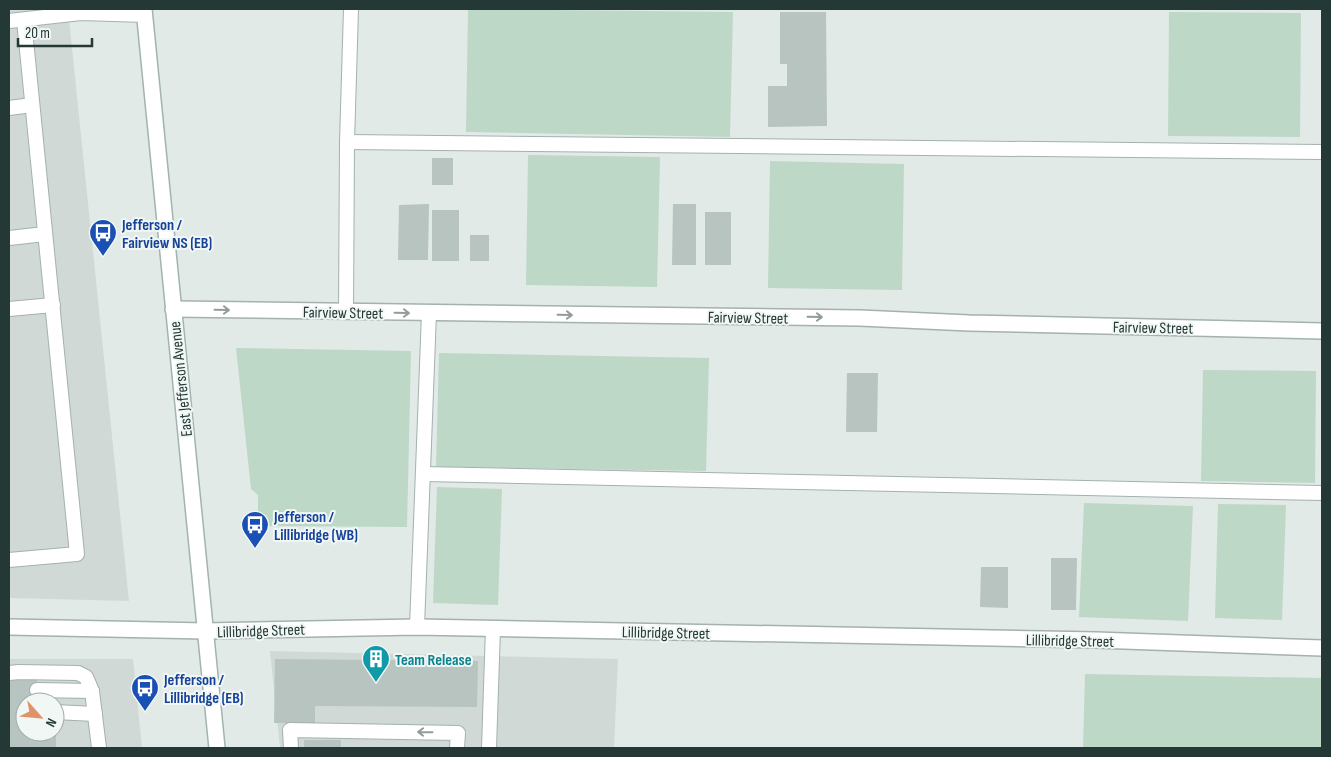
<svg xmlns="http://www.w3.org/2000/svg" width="1331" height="757" viewBox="0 0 1331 757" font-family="'Sofia Sans Condensed',sans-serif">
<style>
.built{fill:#d0d9d6;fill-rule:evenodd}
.green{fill:#bdd8c7}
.building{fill:#b7c4c0}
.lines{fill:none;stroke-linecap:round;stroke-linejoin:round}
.service-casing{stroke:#a5b1ae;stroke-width:16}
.minor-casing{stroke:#a5b1ae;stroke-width:18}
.secondary-casing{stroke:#a2b4af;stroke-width:18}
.service{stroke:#fff;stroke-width:14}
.minor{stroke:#fff;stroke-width:15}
.secondary{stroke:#fff;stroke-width:15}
.oneway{stroke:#929c9a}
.labels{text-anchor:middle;stroke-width:4;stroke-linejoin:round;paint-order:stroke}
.transit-label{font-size:16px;font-weight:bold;fill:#164399;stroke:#f1f7f5;text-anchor:start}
.street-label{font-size:16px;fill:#243835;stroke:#f1f7f5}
.culture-label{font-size:16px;font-weight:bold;fill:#0d838f;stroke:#f1f7f5;text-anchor:start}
</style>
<rect width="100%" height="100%" fill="#e1eae7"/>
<g class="built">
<polygon points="9,9 68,9 129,601 9,598"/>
<polygon points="270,651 618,659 614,748 280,748"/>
<path d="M9,659H133L142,748H9ZM25,702H55V732H25Z"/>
</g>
<g class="green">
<polygon points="468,9 733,12 730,137 466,132"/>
<polygon points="1169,12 1301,13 1300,137 1168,136"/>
<polygon points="528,155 660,157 657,287 526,285"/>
<polygon points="770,161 904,164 902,290 768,288"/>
<polygon points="236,348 411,351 407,527 258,526 258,495 251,489"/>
<polygon points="439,353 709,358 706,471 436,467"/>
<polygon points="1203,370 1316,371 1315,483 1201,481"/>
<polygon points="437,487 502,489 498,605 433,603"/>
<polygon points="1084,503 1193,506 1188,621 1079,617"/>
<polygon points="1218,504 1286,505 1282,620 1215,618"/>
<polygon points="1085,674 1322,678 1322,748 1083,748"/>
</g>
<g class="building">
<polygon points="780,12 826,12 827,126 768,127 768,86 787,86 787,64 780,64"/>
<rect x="432" y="158" width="21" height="27"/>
<polygon points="429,204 428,260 398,260 399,205"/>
<polygon points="673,204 696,204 696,265 672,265"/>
<rect x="432" y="210" width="27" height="51"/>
<rect x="705" y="212" width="26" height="53"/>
<rect x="470" y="235" width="19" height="26"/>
<polygon points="847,373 878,373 877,432 846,432"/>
<polygon points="1051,558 1077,558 1076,610 1051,610"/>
<polygon points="981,567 1008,567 1008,608 980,607"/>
<polygon points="275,659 478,661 477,707 315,706 315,723 274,723"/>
<polygon points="9,677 37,677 37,702 25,702 25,732 56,732 56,748 9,748"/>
<rect x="304" y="740" width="37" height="8"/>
</g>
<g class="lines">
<defs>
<g id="service">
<polyline points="9,21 81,13 145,15"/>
<polyline points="9,108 32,105"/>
<polyline points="347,142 1322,152"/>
<polyline points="9,238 45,234"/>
<polyline points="9,309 53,305"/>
<polyline points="346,312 347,142 351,9"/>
<polyline points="423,474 1322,493"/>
<polyline points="9,560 77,554 24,20"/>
<polyline points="417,627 429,313"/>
<polyline points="9,673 19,672 78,673 86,677 92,691 99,748"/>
<polyline points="37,690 92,691"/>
<polyline points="55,712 95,714"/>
<polyline points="291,748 290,730 458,733 457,748"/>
<polyline points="489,748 493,628"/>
</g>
<g id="minor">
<polyline points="173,309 860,318 969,323 1322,331"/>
<polyline points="9,627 206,631 417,627 1096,640 1322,648"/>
</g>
<polyline id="secondary" points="144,9 217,748"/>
</defs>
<use href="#service" class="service-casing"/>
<use href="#minor" class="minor-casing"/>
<use href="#secondary" class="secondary-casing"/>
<use href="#service" class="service"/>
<use href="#minor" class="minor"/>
<use href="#secondary" class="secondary"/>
</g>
<defs><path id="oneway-shaft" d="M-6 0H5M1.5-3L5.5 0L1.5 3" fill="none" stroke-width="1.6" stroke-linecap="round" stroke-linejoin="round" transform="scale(1.25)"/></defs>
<g class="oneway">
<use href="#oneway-shaft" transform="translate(222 310) rotate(1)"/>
<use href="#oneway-shaft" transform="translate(402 313) rotate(1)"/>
<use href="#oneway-shaft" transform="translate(565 315) rotate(1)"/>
<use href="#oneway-shaft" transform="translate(815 317) rotate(1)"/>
<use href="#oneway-shaft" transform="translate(425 732) rotate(-179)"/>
</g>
<defs>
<symbol id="bus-pin" viewBox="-11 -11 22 30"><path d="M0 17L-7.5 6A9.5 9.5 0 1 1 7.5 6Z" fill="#1a4fb4" stroke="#f1f7f5"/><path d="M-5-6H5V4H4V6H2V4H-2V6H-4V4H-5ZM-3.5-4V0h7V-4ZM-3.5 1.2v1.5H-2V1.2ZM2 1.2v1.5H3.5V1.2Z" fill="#fff"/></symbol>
<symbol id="building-pin" viewBox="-11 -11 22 30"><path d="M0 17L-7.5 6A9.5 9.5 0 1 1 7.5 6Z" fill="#0f9aa8" stroke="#f1f7f5"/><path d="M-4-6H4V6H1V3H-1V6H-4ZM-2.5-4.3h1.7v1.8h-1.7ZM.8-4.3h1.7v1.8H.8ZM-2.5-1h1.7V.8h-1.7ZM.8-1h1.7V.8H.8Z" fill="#fff"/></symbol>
</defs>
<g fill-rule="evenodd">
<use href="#bus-pin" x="87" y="217" width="32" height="43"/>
<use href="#bus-pin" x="239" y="509" width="32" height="43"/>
<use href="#building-pin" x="360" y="643" width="32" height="43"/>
<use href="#bus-pin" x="129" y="672" width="32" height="43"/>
</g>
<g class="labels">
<g class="transit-label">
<text x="122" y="230">Jefferson /<tspan x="122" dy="18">Fairview NS (EB)</tspan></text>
<text x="274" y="522">Jefferson /<tspan x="274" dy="18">Lillibridge (WB)</tspan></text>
<text x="164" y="685">Jefferson /<tspan x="164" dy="18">Lillibridge (EB)</tspan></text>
</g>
<g class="street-label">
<text transform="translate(343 312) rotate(1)" y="6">Fairview Street</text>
<text transform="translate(748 317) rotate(1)" y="6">Fairview Street</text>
<text transform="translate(1153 327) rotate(1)" y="6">Fairview Street</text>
<text transform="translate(180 379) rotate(-96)" y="6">East Jefferson Avenue</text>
<text transform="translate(261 630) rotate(-2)" y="6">Lillibridge Street</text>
<text transform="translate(666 632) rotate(1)" y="6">Lillibridge Street</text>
<text transform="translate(1070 640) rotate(1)" y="6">Lillibridge Street</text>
</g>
<g class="culture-label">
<text x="395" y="665">Team Release</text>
</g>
</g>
<rect width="1331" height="757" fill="none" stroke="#243835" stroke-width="20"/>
<g transform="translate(40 717) rotate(117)"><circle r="24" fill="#f1f7f5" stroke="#9faba8"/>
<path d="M0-4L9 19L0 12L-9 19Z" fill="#e09369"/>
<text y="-8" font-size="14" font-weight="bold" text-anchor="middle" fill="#243835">N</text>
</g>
<path d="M18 38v8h74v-8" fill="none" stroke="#243835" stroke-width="2.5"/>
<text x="25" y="38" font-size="15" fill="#243835" stroke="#f1f7f5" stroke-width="4" paint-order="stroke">20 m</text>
</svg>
